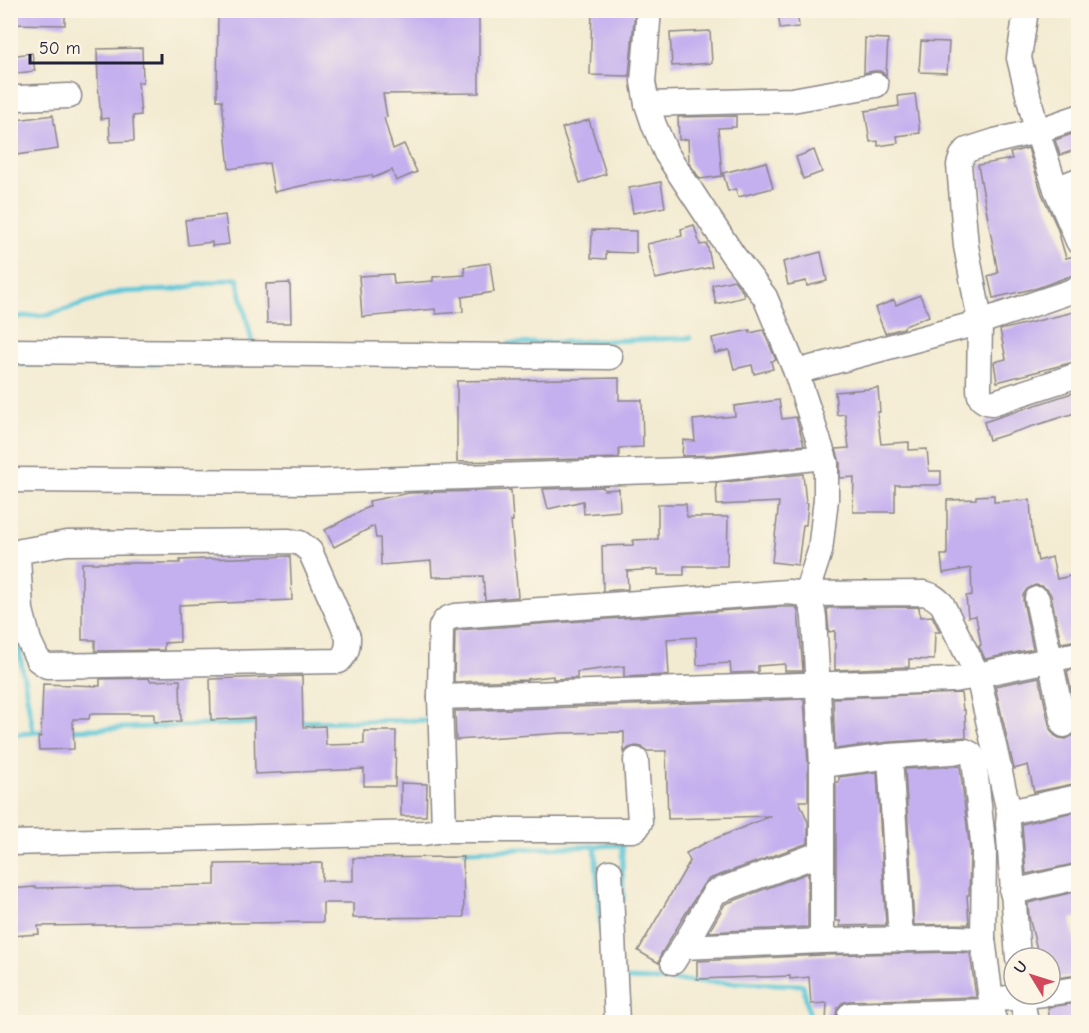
<svg xmlns="http://www.w3.org/2000/svg" width="1089" height="1033" viewBox="0 0 1089 1033" font-family="'Comic Neue',sans-serif">
<style>
.lines{fill:none;stroke-linecap:round;stroke-linejoin:round}
.stream{stroke:#5ec7d9;stroke-width:5}
.building{fill:#c4afef}
.minor-casing{stroke:#8a8686;stroke-width:27}
.minor{stroke:#fff;stroke-width:24}
</style>
<rect width="100%" height="100%" fill="#fcf5e5"/>
<filter id="ink" filterUnits="userSpaceOnUse"><feTurbulence type="fractalNoise" baseFrequency=".0167" numOctaves="2"/><feDisplacementMap in="SourceGraphic" scale="12" xChannelSelector="R" yChannelSelector="G"/><feConvolveMatrix kernelMatrix="1 2 1 2 8 2 1 2 1" color-interpolation-filters="sRGB"/></filter>
<filter id="wash" filterUnits="userSpaceOnUse"><feTurbulence type="fractalNoise" baseFrequency=".008" numOctaves="4" result="noise"/><feDisplacementMap in="SourceGraphic" scale="24" xChannelSelector="R" yChannelSelector="G"/><feGaussianBlur stdDeviation="1.35" result="paint"/><feColorMatrix in="noise" values="0 0 0 0 0 0 0 0 0 0 0 0 0 0 0 0 0 1.4 0 .05"/><feComposite in="paint" operator="in"/></filter>
<g filter="url(#wash)">
<rect width="100%" height="100%" fill="#f3ebd1"/>
<g class="lines">
<g class="stream">
<polyline points="10,317 48,315 119,292 171,290 237,278 253,346"/>
<polyline points="508,344 690,338"/>
<polyline points="10,364 156,364"/>
<polyline points="17,638 33,731"/>
<polyline points="296,722 430,720 430,724"/>
<polyline points="68,730 260,723"/>
<polyline points="10,735 47,731"/>
<polyline points="595,846 601,931"/>
<polyline points="465,851 622,845 623,901"/>
<polyline points="625,979 803,985 811,1022"/>
</g>
</g>
<g id="blocks">
<g class="building">
<polygon points="10,10 65,10 65,25 10,24"/>
<polygon points="218,10 479,10 479,93 383,94 387,117 384,118 393,149 404,144 417,172 396,181 392,170 373,178 372,175 305,185 274,192 269,163 229,169 222,100 217,100"/>
<polygon points="592,10 635,10 629,76 590,75"/>
<polygon points="778,10 797,10 799,27 780,29"/>
<polygon points="710,31 712,63 672,66 670,33"/>
<polygon points="865,38 888,39 886,75 880,71 874,71 864,73"/>
<polygon points="921,41 949,42 947,73 919,72"/>
<polygon points="142,48 143,82 138,82 141,115 133,116 134,141 110,142 109,118 101,119 98,83 97,49"/>
<polygon points="32,53 35,71 10,74 10,56"/>
<polygon points="915,94 920,133 897,136 898,143 878,146 878,141 870,142 865,111 899,106 898,96"/>
<polygon points="53,115 58,149 10,156 10,121"/>
<polygon points="736,116 736,127 718,128 722,176 700,179 689,163 688,139 679,140 678,117"/>
<polygon points="589,120 606,174 580,183 562,128"/>
<polygon points="1078,132 1078,149 1060,155 1055,140"/>
<polygon points="1028,148 1042,194 1057,227 1066,258 1078,255 1078,275 1073,275 1037,288 993,298 988,276 998,273 978,165 1012,159 1010,153"/>
<polygon points="814,150 822,172 803,179 796,157"/>
<polygon points="766,162 773,188 738,197 736,189 728,191 723,173"/>
<polygon points="661,182 665,207 633,213 629,188"/>
<polygon points="225,215 229,244 212,246 212,242 188,245 185,220"/>
<polygon points="694,225 700,245 707,244 712,267 655,279 647,244 682,236 681,229"/>
<polygon points="592,230 636,231 636,253 606,252 606,259 591,258"/>
<polygon points="821,252 827,281 807,286 806,281 788,285 783,262"/>
<polygon points="490,263 494,292 462,297 463,312 436,314 435,309 395,313 396,314 362,317 359,276 393,274 394,284 433,281 433,277 465,275 464,267"/>
<polygon points="734,280 743,292 744,297 716,304 712,285"/>
<polygon points="290,283 291,323 267,323 266,284"/>
<polygon points="920,295 929,316 905,326 904,328 885,333 875,308 894,300 896,305"/>
<polygon points="1078,311 1078,361 997,382 994,362 1006,359 1000,330"/>
<polygon points="750,330 750,333 763,330 776,360 771,361 773,369 754,374 752,365 734,369 729,350 715,353 712,338"/>
<polygon points="619,378 619,400 642,400 643,447 619,448 619,458 457,462 457,381"/>
<polygon points="878,388 880,412 877,412 881,444 909,442 909,450 927,449 929,471 941,471 941,485 895,485 895,512 853,512 854,477 840,478 840,463 836,449 849,448 845,414 837,415 835,392"/>
<polygon points="1078,391 1078,412 989,440 984,422"/>
<polygon points="779,400 782,419 796,417 804,445 714,455 682,456 683,440 695,441 693,420 735,416 734,406"/>
<polygon points="803,474 806,503 808,503 806,525 803,525 798,565 772,562 779,502 717,505 716,483"/>
<polygon points="603,487 604,490 619,489 620,511 584,514 583,501 548,509 543,489"/>
<polygon points="511,490 513,521 511,521 518,597 485,600 483,576 432,577 431,561 381,565 380,538 376,538 374,526 334,547 325,530 370,506 369,501 409,493"/>
<polygon points="994,495 994,502 1030,500 1032,532 1038,561 1052,557 1057,579 1075,575 1078,590 1078,596 1075,597 1078,613 1078,640 1061,643 1051,595 1048,590 1042,586 1035,585 1027,589 1023,595 1023,601 1033,649 985,659 979,646 981,645 976,616 968,617 966,596 972,595 971,568 943,573 941,555 947,555 947,500 976,499 976,496"/>
<polygon points="658,504 686,504 687,517 728,517 727,566 684,566 684,575 658,575 658,569 627,571 628,589 603,591 602,546 633,545 633,540 658,539"/>
<polygon points="290,556 292,600 179,605 180,642 164,643 164,650 95,651 95,640 82,640 82,563 180,563 180,560"/>
<polygon points="776,607 796,607 798,611 803,671 785,671 785,664 758,666 758,672 731,673 730,663 697,665 696,637 667,639 669,675 624,677 624,666 577,672 577,678 553,679 553,676 527,679 527,680 454,682 455,631 457,630"/>
<polygon points="919,607 920,617 932,616 940,632 935,632 934,660 909,659 909,667 835,670 835,631 829,632 827,608"/>
<polygon points="1078,668 1078,783 1034,792 1028,765 1014,769 995,686 1039,677 1050,729 1054,735 1059,738 1066,739 1074,735 1077,730 1078,723 1067,671"/>
<polygon points="302,676 303,727 325,726 326,745 364,744 364,731 396,731 395,786 364,786 364,769 255,774 254,718 211,720 210,679"/>
<polygon points="149,678 150,681 180,680 181,721 154,722 154,714 90,714 89,719 73,719 74,749 39,750 38,737 41,737 43,684 100,686 100,679"/>
<polygon points="961,693 963,710 965,710 966,737 889,742 835,749 833,698"/>
<polygon points="804,699 808,765 808,801 799,801 808,822 808,843 709,879 703,885 661,954 659,963 638,951 690,861 686,853 707,842 771,816 668,819 666,751 647,751 642,747 636,746 629,748 624,752 624,732 562,733 456,740 455,711"/>
<polygon points="960,766 970,852 969,895 967,895 969,924 914,925 905,769"/>
<polygon points="877,772 886,925 840,926 840,921 836,921 836,782 839,782 839,777"/>
<polygon points="401,783 427,784 426,816 401,816"/>
<polygon points="1078,811 1078,863 1026,874 1022,824"/>
<polygon points="463,857 464,917 353,918 353,903 323,903 323,922 38,926 39,934 10,936 10,889 35,887 35,888 215,885 215,864 322,863 322,881 353,881 353,858"/>
<polygon points="808,873 808,927 709,932 725,904"/>
<polygon points="1078,891 1078,917 1071,919 1078,960 1078,975 1050,979 1050,958 1039,958 1029,917 1028,903"/>
<polygon points="954,952 970,953 976,997 849,1001 842,1003 837,1009 836,1016 838,1023 826,1023 827,1003 811,1004 809,977 790,979 790,976 697,979 697,961 822,955"/>
<polygon points="1078,1003 1078,1023 1050,1023 1048,1007"/>
</g>
</g>
</g>
<g filter="url(#ink)">
<use href="#blocks" fill-opacity="0" stroke="#8a8686" stroke-width="1.5"/>
<g class="lines">
<defs>
<g id="minor">
<path d="M649,10L643,82L647,104L654,125L666,153L733,255L765,297L796,372L826,463V499L820,551L806,594L924,593C932,595 936,598 942,604L978,676L1009,812L1008,824L1018,958"/>
<polyline points="1026,10 1019,58 1037,131 1056,189 1078,241"/>
<polyline points="10,100 19,98 69,96"/>
<polyline points="647,104 792,100 876,85"/>
<path d="M1078,117L1037,131L995,141L967,150L962,156L959,165L966,246L980,321L979,387C979,398 981,402 992,403L1078,375"/>
<polyline points="1056,189 1078,180"/>
<polyline points="10,351 610,357"/>
<polyline points="796,372 974,324 1078,289"/>
<polyline points="10,480 310,482 715,469 824,457"/>
<path d="M289,541L300,543L310,551L348,637C348,648 347,653 339,661L47,666L38,660L29,641L21,610L18,557L21,551L67,543Z"/>
<polyline points="1037,599 1064,725"/>
<polyline points="440,697 954,680 978,676 991,672 1078,654"/>
<polyline points="890,756 901,940"/>
<polyline points="822,765 890,756 965,751 971,754 974,759 984,851 983,939"/>
<polyline points="1009,812 1078,797"/>
<polyline points="444,830 633,830 637,828 640,822 636,760"/>
<path d="M10,843L424,833L444,830L440,697L441,627C444,620 447,618 455,616L788,592L806,594L812,607L814,617L822,765V941"/>
<polyline points="610,872 617,1022"/>
<polyline points="1012,892 1078,877"/>
<polyline points="683,947 822,941 954,938 983,939 991,1000 991,1011 995,1022"/>
<polyline points="673,962 692,932 715,892 822,853"/>
<polyline points="1050,993 1078,989"/>
<polyline points="1021,994 1026,1022"/>
<polyline points="991,1000 1043,994"/>
<polyline points="850,1015 991,1011"/>
</g>
</defs>
<use href="#minor" class="minor-casing"/>
<use href="#minor" class="minor"/>
</g>
</g>
<rect width="1089" height="1033" fill="none" stroke="#fcf5e5" stroke-width="36"/>
<g transform="translate(1032 976) rotate(308)"><circle r="28" fill="#fcf5e5" stroke="#a5a1a1" stroke-width="1.5"/>
<path d="M0-4.5L10 22L0 15L-10 22Z" fill="#d1495b"/>
<text y="-9" font-size="16" font-weight="bold" text-anchor="middle" fill="#22223b">U</text>
</g>
<path d="M30 54v9h132v-9" fill="none" stroke="#22223b" stroke-width="3"/>
<text x="39" y="54" font-size="18" fill="#22223b" stroke="#fcf5e5" stroke-width="4.5" paint-order="stroke">50 m</text>
</svg>
